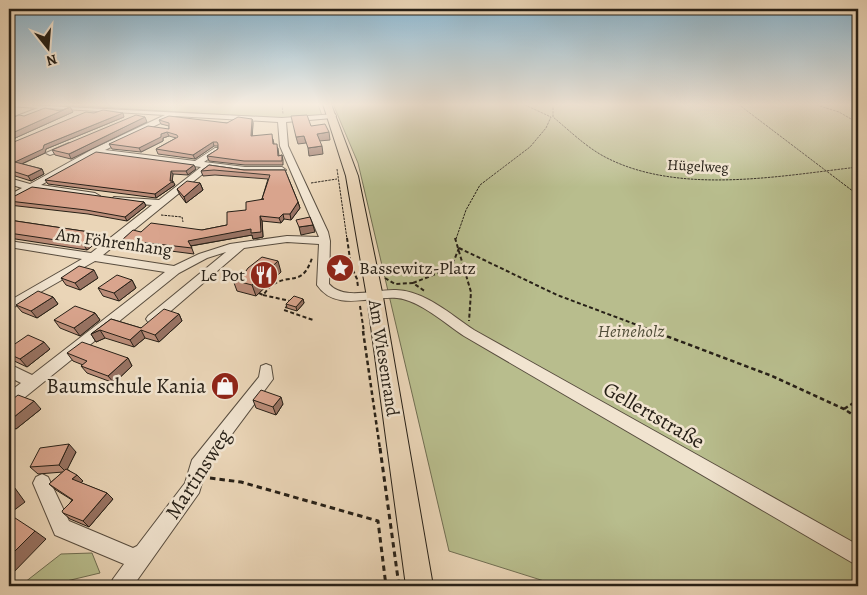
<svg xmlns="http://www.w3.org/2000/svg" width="867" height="595" viewBox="0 0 867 595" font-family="Alegreya,serif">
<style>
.green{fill:#b8bd8d;stroke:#706e52}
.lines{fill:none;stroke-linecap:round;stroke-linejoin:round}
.minor-casing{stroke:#584d3f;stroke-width:2}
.major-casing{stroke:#272017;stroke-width:2}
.path-far3{stroke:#272017;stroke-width:1;stroke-dasharray:2.5 1;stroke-linecap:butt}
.path-far2{stroke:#272017;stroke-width:2;stroke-dasharray:4 2.5;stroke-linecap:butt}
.path-far1{stroke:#272017;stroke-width:2.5;stroke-dasharray:4.5 3;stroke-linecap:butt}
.path{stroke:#272017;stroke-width:3;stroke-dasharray:5.5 4;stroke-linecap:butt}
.minor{fill:#f1e4d0;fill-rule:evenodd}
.major{fill:#ead5b7;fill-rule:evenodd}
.wall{fill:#bb8d79;stroke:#272017}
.shaded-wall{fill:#987363;stroke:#272017}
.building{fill:#d9a48d;stroke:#272017}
.labels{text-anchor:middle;stroke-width:5;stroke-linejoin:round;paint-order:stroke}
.far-street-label{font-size:15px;fill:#272017;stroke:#f1e4d0}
.street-label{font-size:18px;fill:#272017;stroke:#f1e4d0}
.poi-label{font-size:18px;fill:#272017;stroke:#f1e4d0;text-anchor:start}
.park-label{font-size:18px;font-style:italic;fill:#524f3a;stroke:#f1e4d0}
.near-poi-label{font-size:21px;fill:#272017;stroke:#f1e4d0;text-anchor:end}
.near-street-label{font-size:21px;fill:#272017;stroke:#f1e4d0}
</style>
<rect width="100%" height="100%" fill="#ead5b7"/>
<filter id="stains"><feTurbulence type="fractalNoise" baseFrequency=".004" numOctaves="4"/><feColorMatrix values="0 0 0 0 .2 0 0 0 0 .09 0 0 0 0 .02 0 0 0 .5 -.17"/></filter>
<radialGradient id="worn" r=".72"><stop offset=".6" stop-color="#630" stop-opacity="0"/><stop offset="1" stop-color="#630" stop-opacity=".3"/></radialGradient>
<g class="green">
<polygon points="49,104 318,104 322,116 279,118"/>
<polygon points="333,104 858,104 858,586 560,586 449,551 358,163"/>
<polygon points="92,553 100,573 54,584 52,586 20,586 61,554"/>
</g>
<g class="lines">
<defs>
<g id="minor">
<path d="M9,104L282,118L335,114L336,116L332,118L286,122L288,146L328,232L330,241L329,284C344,301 375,289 396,290C425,291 450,314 474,330L858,545V566L464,336C446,324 419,300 397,298C370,296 335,312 317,285L319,244L287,242L244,248L158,322H148L146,319L148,316L226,252L207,258L179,273L14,406L9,407V392L21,383L9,377V364L32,375L165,272L95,261L9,310V301L82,259L9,247V241L91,253L152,205L117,202L112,199L114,197L159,200L201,167L97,154L41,185L95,193L100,196L98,198L33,190L9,202V195L22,188L9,184V178L30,184L93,149L165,115L47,108L9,123V119L38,108L10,106ZM175,116L278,122L280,146L319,237L287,236L230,244L199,254L174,266L103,255L210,168L245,173H282L286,170L282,167H245L204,162L218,152V148H215L195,161L105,150Z"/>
<polygon points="69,143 72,143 72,147 50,155 46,153"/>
<polygon points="266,364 271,366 273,379 206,469 199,493 133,586 110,586 113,579 124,564 55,535 33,483 36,477 42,474 48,477 69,521 133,548 137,546 185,483 192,460 259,377 261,366"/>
</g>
<polygon id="major" points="323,104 331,104 358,176 383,297 433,586 406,586 367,297 346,176"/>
</defs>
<use href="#minor" class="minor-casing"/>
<use href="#major" class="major-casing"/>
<g class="path-far3">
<polyline points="282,104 283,114"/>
<path d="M553,104V117C570,131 587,148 607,158C680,195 780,176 858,167"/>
<polyline points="738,104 858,195"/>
<polyline points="813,104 839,112 858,123"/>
<polyline points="337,169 347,239"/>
<polyline points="311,183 337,179"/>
<polyline points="161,215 182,217 183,222"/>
<polyline points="456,239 466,210 480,185 530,147 546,128 551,117 523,104"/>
</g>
<g class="path-far2">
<polyline points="347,238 351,266 357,279 358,287"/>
<polyline points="455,238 471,292 469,321"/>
<polyline points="459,248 557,295 656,332"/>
<polyline points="334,260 342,272"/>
<polygon points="339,272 345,272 345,275 339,276"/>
<polyline points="385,278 395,284 413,283 426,292"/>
<polyline points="413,283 451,268 459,248"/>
<path d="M259,293L263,295C266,292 268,288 271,286C290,272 302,288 312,258"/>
<polyline points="263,295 290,301"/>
<polyline points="288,305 284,310 313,320"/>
<polyline points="360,306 364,332"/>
</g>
<g class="path-far1">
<polyline points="363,331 380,449"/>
<polyline points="653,331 772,376 844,409 858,418"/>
<polyline points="844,409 858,400"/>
</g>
<g class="path">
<polyline points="380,448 399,586"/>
<polyline points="210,478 241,482 378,521 386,586"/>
</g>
<use href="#minor" class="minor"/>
<use href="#major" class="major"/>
</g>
<g class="wall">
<polygon points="70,107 73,112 13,139 9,138 9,119 60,111"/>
<polygon points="94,113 124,117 46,149 45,153 22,164 42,169 44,174 31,181 9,174 9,144"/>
<polygon points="252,119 253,123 252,136 273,139 274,144 278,148 279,156 282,155 283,160 283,165 245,165 209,161 207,156 218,149 218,146 214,146 195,159 158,154 156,149 176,138 169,136 163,138 163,141 141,152 112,149 109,144 169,129 169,126 161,124 159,120 227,123"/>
<polygon points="147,122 71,159 55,155 52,150"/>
<polygon points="209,165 244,170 285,170 298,202 300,208 291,220 284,219 281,223 262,221 263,237 253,239 252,235 191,246 194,254 124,245 122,240 141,232 202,230 227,225 246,210 262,199 268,179 215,175 203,176 201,171"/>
<polygon points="196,169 188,175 173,174 172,181 175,185 156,198 48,184 45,180"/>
<polygon points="200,183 203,190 186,203 180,195 177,189"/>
<polygon points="9,199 144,202 146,206 127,221 88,214 9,205"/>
<polygon points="9,220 96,233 100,240 87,250 9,238"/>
<polygon points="281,272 256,296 237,291 233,280"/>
<polygon points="61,278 98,278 80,290 66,285"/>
<polygon points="132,280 136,288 119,301 103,296 98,288"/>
<polygon points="53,297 58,304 37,318 22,312 16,305"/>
<polygon points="303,299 304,303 297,311 287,308 286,304"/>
<polygon points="95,313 100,320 80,336 60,328 54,320"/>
<polygon points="179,314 182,321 159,342 145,338 134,347 105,338 96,342 91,334 111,319 141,328"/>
<polygon points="9,348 50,349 27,367 10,359 9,357"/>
<polygon points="67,353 128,358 132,366 114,383 87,373 81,366 83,365 73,361"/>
<polygon points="253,400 283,404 276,415 256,408"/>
<polygon points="9,402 41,409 16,429 9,426"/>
<polygon points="76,452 67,469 83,481 81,483 107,493 113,499 89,527 70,519 63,513 72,500 56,490 49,484 63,472 38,474 30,467"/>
</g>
<g class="shaded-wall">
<polygon points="70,107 73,112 13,139 10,134"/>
<polygon points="123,113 124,117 46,149 45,153 17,166 15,162 44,145"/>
<polygon points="145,117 147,122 71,159 69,154"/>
<polygon points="252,119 253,123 252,141 251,136"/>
<polygon points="167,132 169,136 163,138 163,141 141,152 139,148 161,134"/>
<polygon points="329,132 330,140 319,141 317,134"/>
<polygon points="304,136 306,143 298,144 296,137"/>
<polygon points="213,142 214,146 195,159 193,155"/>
<polygon points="322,146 323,154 309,156 308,148"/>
<polygon points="194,165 196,169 188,175 186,171"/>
<polygon points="42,169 44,174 31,181 28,176"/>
<polygon points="171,171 173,174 172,183 173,181 175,185 156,198 155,194 170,181"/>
<polygon points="200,183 203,190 186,203 184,197"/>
<polygon points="144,202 146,206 127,221 125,217"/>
<polygon points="298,202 300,208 291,220 290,214"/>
<polygon points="283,214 284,219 281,223 279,218"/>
<polygon points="260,216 262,221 263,237 253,239 252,235 190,246 188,241"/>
<polygon points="313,225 315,232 301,235 299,227"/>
<polygon points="96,233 100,240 87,250 83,244"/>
<polygon points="278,261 281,272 256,296 252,285"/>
<polygon points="94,270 98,278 80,290 75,283"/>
<polygon points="132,280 136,288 119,301 114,293"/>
<polygon points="53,297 58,304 37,318 31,311"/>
<polygon points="303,299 304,303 297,311 296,307"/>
<polygon points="95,313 100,320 80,336 74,328"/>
<polygon points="179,314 182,321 159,342 155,335"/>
<polygon points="100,330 105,338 96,342 91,334"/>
<polygon points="141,330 145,338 134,347 130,340"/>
<polygon points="44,342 50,349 27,367 20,359"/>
<polygon points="128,358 132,366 114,383 108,376"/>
<polygon points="281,397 283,404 276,415 273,407"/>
<polygon points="34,401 41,409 16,429 9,423 9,421"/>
<polygon points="69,444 76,452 66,472 59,465"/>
<polygon points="77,475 83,481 78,485 72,479"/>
<polygon points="9,481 12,484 25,502 9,514"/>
<polygon points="107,493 113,499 89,527 83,521"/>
<polygon points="35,531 46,539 9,577 9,557"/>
</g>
<g class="building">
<polygon points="70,107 10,134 9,133 9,119 19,115 24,116 45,108 60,111"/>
<polygon points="103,110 123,113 44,145 43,149 15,162 42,169 28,176 9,170 9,144 86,112 94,113"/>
<polygon points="136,115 145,117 69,154 52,150"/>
<polygon points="307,115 311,126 325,124 329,132 317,134 322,146 308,148 304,136 296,137 291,116"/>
<polygon points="169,116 227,123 238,117 252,119 251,136 272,134 273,144 277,144 278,156 282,155 282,161 244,161 207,156 218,149 218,144 217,142 213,142 193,155 156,149 178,137 177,135 167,132 161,134 161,137 139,148 109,144 148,126 169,129 169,123 159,120"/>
<polygon points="96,152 194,165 186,171 171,171 170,181 173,181 155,194 45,180"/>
<polygon points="209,165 244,170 285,170 298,202 290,214 283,214 279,218 260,216 261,232 251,233 251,229 188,241 192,248 122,240 133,230 141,232 151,223 202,230 227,225 227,212 246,210 246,202 264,199 262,199 270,175 214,170 201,171"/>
<polygon points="187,181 200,183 184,197 177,189"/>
<polygon points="32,187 144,202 125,217 86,210 9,201 9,199"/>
<polygon points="310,217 313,225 299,227 296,220"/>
<polygon points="9,220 96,233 83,244 9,233"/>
<polygon points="262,257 278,261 252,285 233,280 241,278 248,268"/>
<polygon points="79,266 94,270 75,283 61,278"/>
<polygon points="117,275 132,280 114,293 98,288"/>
<polygon points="38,291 53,297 31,311 16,305"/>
<polygon points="294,296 303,299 296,307 286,304"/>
<polygon points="75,306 95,313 74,328 54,320"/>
<polygon points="164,309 179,314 155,335 141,330 130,340 100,330 91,334 111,319 141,328"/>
<polygon points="28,335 44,342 20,359 9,354 9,348"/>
<polygon points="82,342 128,358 108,376 81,366 87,361 67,353"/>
<polygon points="261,390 281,397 273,407 253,400"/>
<polygon points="18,395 34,401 9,421 9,402"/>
<polygon points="69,444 59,465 30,467 40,448"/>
<polygon points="66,469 77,475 72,479 107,493 83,521 63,513 62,511 73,500 49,484"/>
<polygon points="9,486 14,493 9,497"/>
<polygon points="9,514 35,531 9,557"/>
</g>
<linearGradient id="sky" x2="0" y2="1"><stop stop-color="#88b6d1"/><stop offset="0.56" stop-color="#f6ecdf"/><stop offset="1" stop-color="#f6ecdf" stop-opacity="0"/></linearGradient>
<rect width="867" height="187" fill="url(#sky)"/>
<defs>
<symbol id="sight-disc" viewBox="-11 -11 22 22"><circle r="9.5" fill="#8f2418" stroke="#f1e4d0"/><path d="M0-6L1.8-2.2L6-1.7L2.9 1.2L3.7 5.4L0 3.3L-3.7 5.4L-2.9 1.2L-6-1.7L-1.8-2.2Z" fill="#fff"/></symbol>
<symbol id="restaurant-disc" viewBox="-11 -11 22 22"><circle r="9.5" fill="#8f2418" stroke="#f1e4d0"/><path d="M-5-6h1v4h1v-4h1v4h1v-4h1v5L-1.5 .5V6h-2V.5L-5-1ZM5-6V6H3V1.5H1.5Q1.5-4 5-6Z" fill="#fff"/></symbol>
<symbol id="shop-disc" viewBox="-11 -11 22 22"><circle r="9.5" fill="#8f2418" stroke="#f1e4d0"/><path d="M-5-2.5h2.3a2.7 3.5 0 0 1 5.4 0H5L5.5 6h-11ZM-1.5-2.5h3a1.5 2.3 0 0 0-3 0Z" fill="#fff"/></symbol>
</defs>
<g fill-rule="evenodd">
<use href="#sight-disc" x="324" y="252" width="32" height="32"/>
<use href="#restaurant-disc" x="248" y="259" width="32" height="32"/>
<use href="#shop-disc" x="209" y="370" width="32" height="32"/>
</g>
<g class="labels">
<g class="far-street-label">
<text transform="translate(698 166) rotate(3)" y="5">Hügelweg</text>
</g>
<g class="street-label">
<text transform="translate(114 242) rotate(8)" y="6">Am Föhrenhang</text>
<text transform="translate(384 358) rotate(81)" y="6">Am Wiesenrand</text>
</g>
<g class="poi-label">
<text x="359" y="274">Bassewitz-Platz</text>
<text x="245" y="281" text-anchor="end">Le Pot</text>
</g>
<g class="park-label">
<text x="631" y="337">Heineholz</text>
</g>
<g class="near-poi-label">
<text x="206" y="393">Baumschule Kania</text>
</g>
<g class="near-street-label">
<text transform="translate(654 415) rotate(30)" y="7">Gellertstraße</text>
<text transform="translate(198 474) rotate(-57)" y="7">Martinsweg</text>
</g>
</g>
<rect width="867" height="595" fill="none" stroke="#ead5b7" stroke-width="30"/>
<rect x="10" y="10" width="847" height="575" fill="none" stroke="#272017" stroke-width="2.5"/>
<rect x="15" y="15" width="837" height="565" fill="none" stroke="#272017"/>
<g transform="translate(48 48) rotate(163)" stroke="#f1e4d0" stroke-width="4" paint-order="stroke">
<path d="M0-4L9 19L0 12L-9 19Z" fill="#272017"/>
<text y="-8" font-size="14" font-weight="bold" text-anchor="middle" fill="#272017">N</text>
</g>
<rect width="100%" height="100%" filter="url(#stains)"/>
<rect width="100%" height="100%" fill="url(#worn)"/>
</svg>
